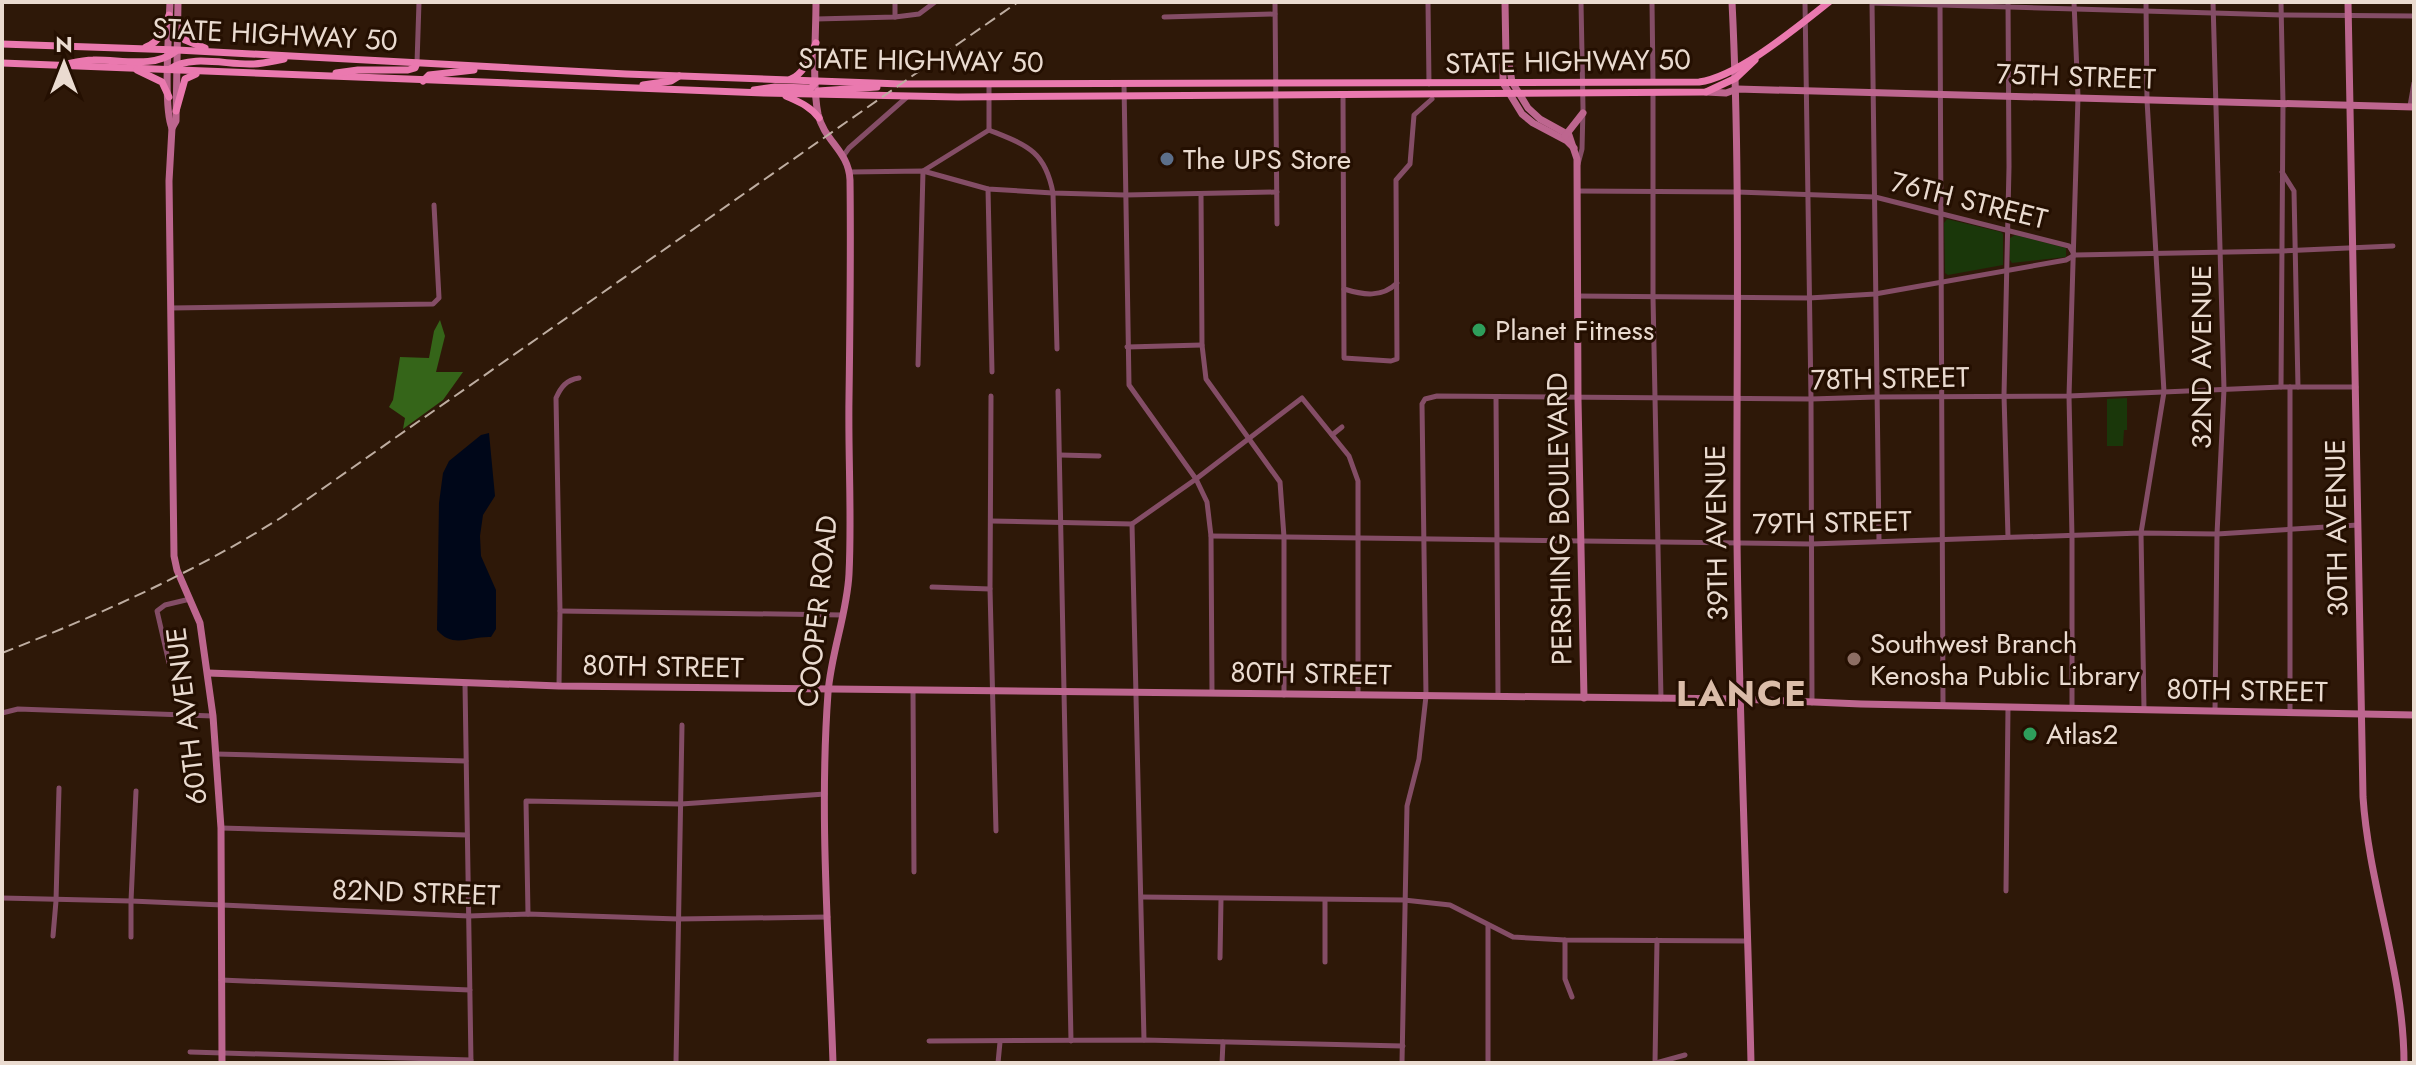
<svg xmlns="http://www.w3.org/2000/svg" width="2416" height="1065" viewBox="0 0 2416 1065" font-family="Jost,sans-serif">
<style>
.green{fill:#1a370a}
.forest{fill:#356519}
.water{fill:#000719}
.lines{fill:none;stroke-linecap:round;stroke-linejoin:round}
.street{stroke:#844d66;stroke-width:5}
.secondary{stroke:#bd668f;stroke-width:7}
.primary{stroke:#ea79af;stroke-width:7}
.rail{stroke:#beada1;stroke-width:2;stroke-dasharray:12 6;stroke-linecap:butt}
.service-dot{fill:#5c6f8a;stroke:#240f01;stroke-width:3}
.leisure-dot{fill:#2e9e5b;stroke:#240f01;stroke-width:3}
.education-dot{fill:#8d6e63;stroke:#240f01;stroke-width:3}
.labels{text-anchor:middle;stroke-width:6;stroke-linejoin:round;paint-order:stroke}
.street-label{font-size:28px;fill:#eadbd0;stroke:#240f01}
.poi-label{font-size:28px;fill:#eadbd0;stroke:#240f01;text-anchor:start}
.district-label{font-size:36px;font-weight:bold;letter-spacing:2px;fill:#dbbda9;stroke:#240f01}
</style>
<rect width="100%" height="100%" fill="#2e1808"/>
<g class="green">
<polygon points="1947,219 2001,232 2003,234 2003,265 1948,275 1945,273 1944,223"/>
<polygon points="2015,235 2066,248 2066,257 2012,263 2010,260 2010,238"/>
<polygon points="2127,398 2127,430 2124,430 2123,446 2107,446 2107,399"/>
</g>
<polygon class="forest" points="440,320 445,336 436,372 463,372 443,400 403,429 405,418 389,407 393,400 400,357 429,358 434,331"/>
<path class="water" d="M489,433L495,496L483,515L480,536L481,556L496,590V629L491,637C470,636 453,649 437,630L439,503L443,473L449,461L481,435Z"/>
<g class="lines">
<g class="street">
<polyline points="895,2 895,17"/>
<polyline points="1275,2 1277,224"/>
<polyline points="1428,2 1429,84"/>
<polyline points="1652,2 1653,82"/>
<polyline points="1805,2 1811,399 1812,703"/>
<polyline points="1872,2 1879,541"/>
<polyline points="1940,2 1943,705"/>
<polyline points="2213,2 2224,389 2217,534 2215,711"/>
<polyline points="1872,3 2282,15 2414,16"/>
<polyline points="1164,17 1275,14"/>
<polyline points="816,19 895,17 919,14 935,2"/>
<polyline points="417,63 419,2"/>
<polyline points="1124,84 1129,385 1196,479 1207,502 1211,536 1212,693"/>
<polyline points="1653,93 1653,297 1661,699"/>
<polyline points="1343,94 1344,358 1391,361 1397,359 1396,180 1410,164 1414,115 1432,99"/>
<polyline points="2410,106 2414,83"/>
<polyline points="989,130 989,84"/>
<polyline points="844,155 849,148 907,97"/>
<polyline points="1578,164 1582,149 1583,108 1581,2"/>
<polyline points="850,172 923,171 988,189 1053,193 1125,195 1277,192"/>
<polyline points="2282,172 2294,191 2298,387"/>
<polyline points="988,189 992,372"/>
<polyline points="1578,191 1737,192 1875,197 2069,246 2074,254"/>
<polyline points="1201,194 1202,345 1206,379 1280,482 1284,537 1284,695"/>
<path d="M1344,289C1363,295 1382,298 1397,283"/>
<polyline points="1577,296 1809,298 1875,294 2066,260 2075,255 2281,251 2393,246"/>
<polyline points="171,308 433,304 439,298 434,205"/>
<polyline points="1127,347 1202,345"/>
<path d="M918,365L923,171L989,130C1026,145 1045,150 1053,193L1057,349"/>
<polyline points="2281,387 2283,104 2281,2"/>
<polyline points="1058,391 1071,1041"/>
<polyline points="991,396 990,589 996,831"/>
<polyline points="1496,397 1498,696"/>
<polyline points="1332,435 1342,427"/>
<polyline points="1060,455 1099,456"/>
<polyline points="991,521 1132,524"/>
<polyline points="1132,524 1196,479 1302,398 1349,456 1358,481 1358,695"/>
<polyline points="1132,524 1144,1040"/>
<polyline points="1211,536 1811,544 2141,533 2217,534 2358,525"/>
<polyline points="2008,537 2004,395 2009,167 2008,2"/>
<polyline points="932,587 990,589"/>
<polyline points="560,611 843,615"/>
<polyline points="169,663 157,611 165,605 190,599"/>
<polyline points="465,684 471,1063"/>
<path d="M559,686L560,611L556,398C561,387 566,380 579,378"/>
<polyline points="913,690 914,872"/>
<polyline points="2072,708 2072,537 2069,396 2078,97 2074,2"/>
<polyline points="2144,709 2141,533 2164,392 2147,100 2146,2"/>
<polyline points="2,713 18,709 213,716"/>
<polyline points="2290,713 2290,387"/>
<polyline points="216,754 466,761"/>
<polyline points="221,828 467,835"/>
<polyline points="2006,891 2008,707"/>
<polyline points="1142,897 1404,900 1450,905 1513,937 1565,940 1747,941"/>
<polyline points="2,898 131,901 469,916 528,914 678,919 828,917"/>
<polyline points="1325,900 1325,962"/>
<polyline points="528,914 526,801 681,804 825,794"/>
<polyline points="1488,925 1488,1063"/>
<polyline points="53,936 56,901 59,788"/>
<polyline points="131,937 131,901 136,791"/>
<polyline points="1565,940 1565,979 1572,997"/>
<polyline points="1220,958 1221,899"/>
<polyline points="221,980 470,990"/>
<polyline points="929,1041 1144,1040 1403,1046"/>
<polyline points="190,1052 471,1060"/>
<polyline points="676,1063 682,725"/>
<polyline points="998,1063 1000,1042"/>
<polyline points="1222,1063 1223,1042"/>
<polyline points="1402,1063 1407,806 1419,759 1426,696 1422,404 1425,399 1437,396 1811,399 1876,397 2069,396 2281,387 2356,387"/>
<polyline points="1655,1063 1657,940"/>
<polyline points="1656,1063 1685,1055"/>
</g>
<g class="secondary">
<path d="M170,2C169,28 163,108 172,128L169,181L174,556L177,570L200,623L213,716L221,828L222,1063"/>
<path d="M816,2C816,35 812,83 818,114C824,141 849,151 850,180C851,253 850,325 849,398C848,457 852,515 849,574C847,614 831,653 828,693C819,816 829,940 833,1063"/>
<polyline points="1505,2 1506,59 1503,65 1503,83 1522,114 1533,123 1567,141 1574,148"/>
<path d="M1732,2C1741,182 1736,362 1737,542C1739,716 1747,889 1751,1063"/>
<path d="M2348,2L2363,797C2369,887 2404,973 2404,1063"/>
<polyline points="1506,59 1509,63 1512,82 1528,108 1540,119 1569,135 1577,159 1578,399 1584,698"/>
<polyline points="1706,92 1726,93 1737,89 2414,107"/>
<polyline points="172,128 176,121 178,2"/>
<polyline points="1565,136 1583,113"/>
<polyline points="208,673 559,686 1740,699 1861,704 2414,715"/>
</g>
<g class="primary">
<polyline points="177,30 185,40 205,48"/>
<path d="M2,44L177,50L626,74L901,84L1699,82C1738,77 1797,27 1829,2"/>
<path d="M146,47C161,41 164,30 169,15"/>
<polyline points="2,63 764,93 958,97 1706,92 1736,78 1755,60"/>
<path d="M67,64C76,62 84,60 93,60C119,59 154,69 176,51"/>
<path d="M170,69C191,54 227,65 252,64C262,64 273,61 284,59"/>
<polyline points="137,70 162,82 169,97"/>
<polyline points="336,73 358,70 408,70 415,68 417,63"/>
<path d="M791,79C805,73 810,56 816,43"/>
<polyline points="423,81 429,75 474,70"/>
<polyline points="643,85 671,81 679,76"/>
<polyline points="754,90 775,87 811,88 816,82"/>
<polyline points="818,91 877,87"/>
<path d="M786,96C799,102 810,106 819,118"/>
<polyline points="176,111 185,79 196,74"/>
</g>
<path class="rail" d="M2,653C99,615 193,573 282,517L1018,2"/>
</g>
<circle class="service-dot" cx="1167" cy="159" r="8"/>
<g class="leisure-dot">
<circle cx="1479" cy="330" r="8"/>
<circle cx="2030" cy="734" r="8"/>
</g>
<circle class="education-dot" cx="1854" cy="659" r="8"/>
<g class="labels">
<g class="street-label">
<text transform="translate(275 34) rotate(3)" y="10">STATE HIGHWAY 50</text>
<text transform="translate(921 60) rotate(1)" y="10">STATE HIGHWAY 50</text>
<text transform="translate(1568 61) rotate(-1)" y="10">STATE HIGHWAY 50</text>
<text transform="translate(2076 76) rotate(2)" y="10">75TH STREET</text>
<text transform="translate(1969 200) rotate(14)" y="10">76TH STREET</text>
<text transform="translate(2201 357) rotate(-90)" y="10">32ND AVENUE</text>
<text transform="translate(1890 378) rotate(-1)" y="10">78TH STREET</text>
<text transform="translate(1559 519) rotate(-91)" y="10">PERSHING BOULEVARD</text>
<text transform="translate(1832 522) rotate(-1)" y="10">79TH STREET</text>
<text transform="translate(2336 528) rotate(-91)" y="10">30TH AVENUE</text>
<text transform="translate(1716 533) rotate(-91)" y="10">39TH AVENUE</text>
<text transform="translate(817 611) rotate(-84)" y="10">COOPER ROAD</text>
<text transform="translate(663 666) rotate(1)" y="10">80TH STREET</text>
<text transform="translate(1311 673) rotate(1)" y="10">80TH STREET</text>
<text transform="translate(2247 690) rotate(1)" y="10">80TH STREET</text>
<text transform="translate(186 716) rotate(-97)" y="10">60TH AVENUE</text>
<text transform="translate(416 892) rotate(2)" y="10">82ND STREET</text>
</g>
<g class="poi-label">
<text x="1183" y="169">The UPS Store</text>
<text x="1495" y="340">Planet Fitness</text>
<text x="1870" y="653">Southwest Branch<tspan x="1870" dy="32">Kenosha Public Library</tspan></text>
<text x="2046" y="744">Atlas2</text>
</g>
<g class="district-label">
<text x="1742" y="706">LANCE</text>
</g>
</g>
<rect width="2416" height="1065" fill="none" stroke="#eadbd0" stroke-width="8"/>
<g transform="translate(64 64)" stroke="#240f01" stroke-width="6" paint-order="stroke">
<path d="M0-6L14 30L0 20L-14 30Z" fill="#eadbd0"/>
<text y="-12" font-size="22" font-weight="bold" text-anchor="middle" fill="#eadbd0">N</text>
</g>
</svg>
